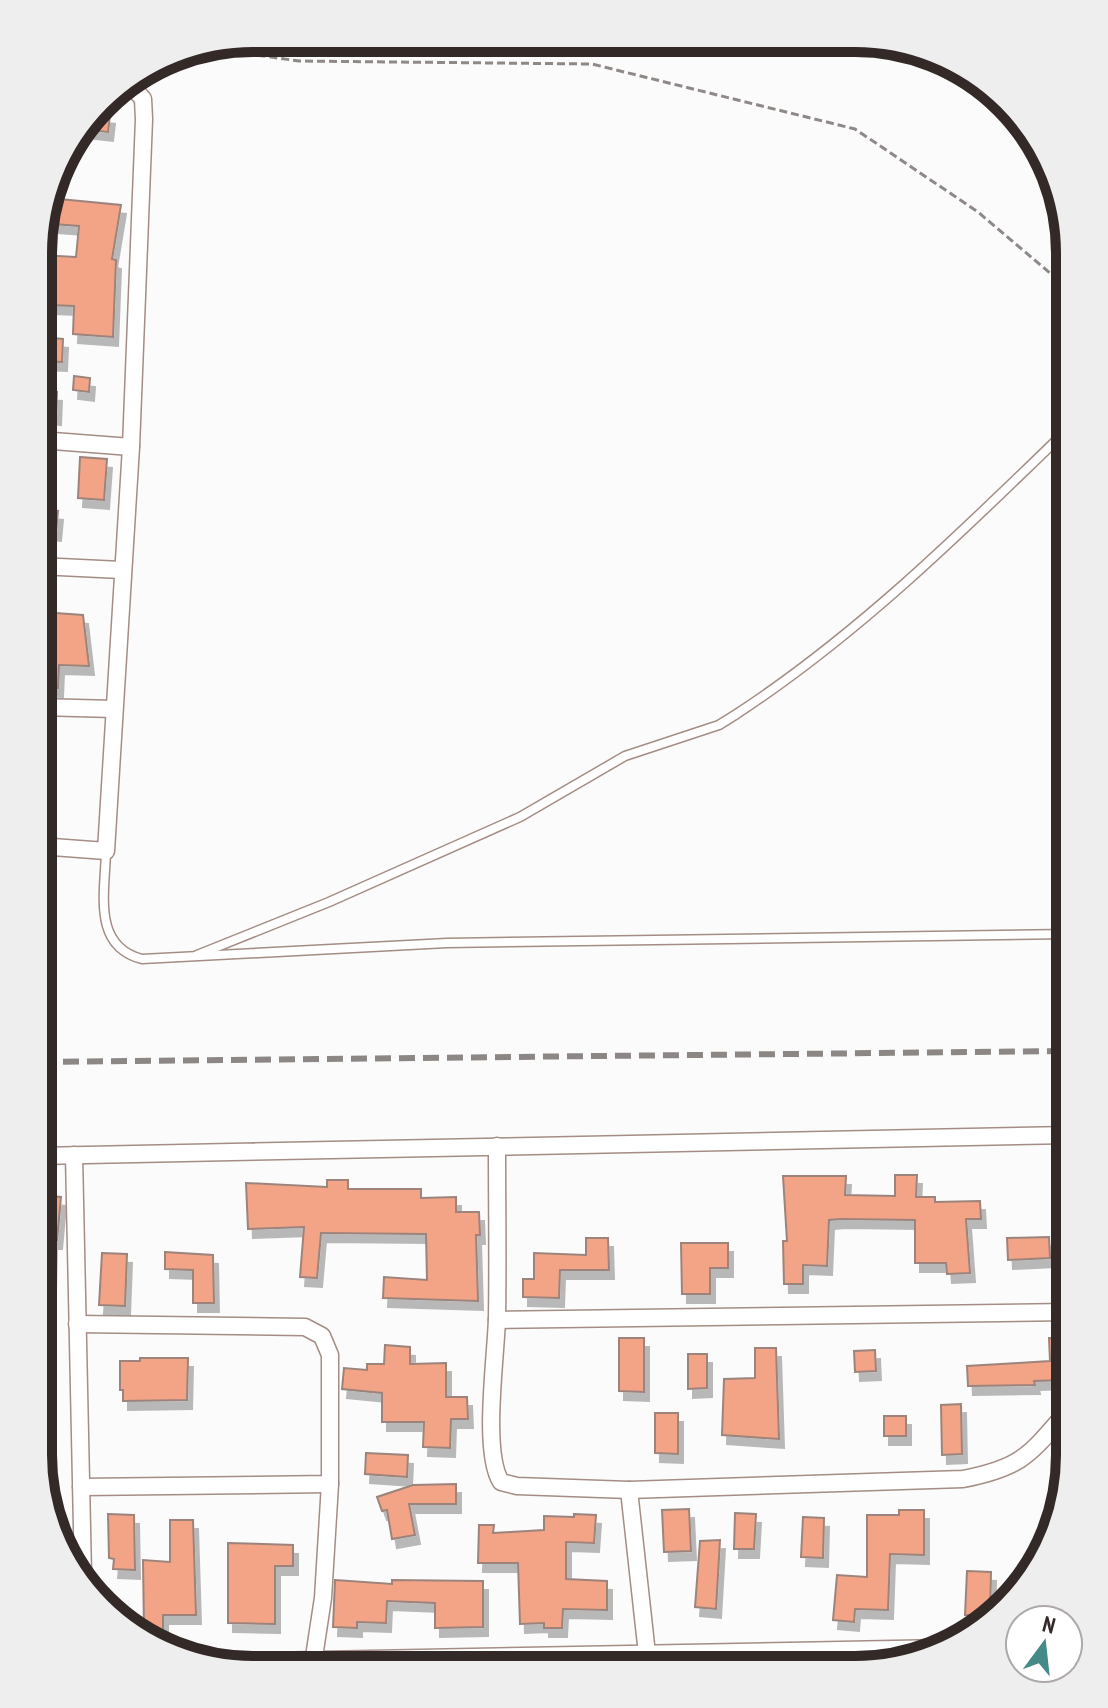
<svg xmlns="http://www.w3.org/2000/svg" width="1108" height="1708" viewBox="0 0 1108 1708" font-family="'PT Sans Narrow',sans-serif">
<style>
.building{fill:#f3a486;stroke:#9c847c;stroke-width:2;filter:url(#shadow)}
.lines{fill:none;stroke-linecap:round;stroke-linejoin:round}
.service-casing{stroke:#a48d84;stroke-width:11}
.minor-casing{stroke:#a48d84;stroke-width:19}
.path{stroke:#8e8887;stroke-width:3;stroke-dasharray:8 4;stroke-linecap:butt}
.service{stroke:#fff;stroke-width:8}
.minor{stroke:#fff;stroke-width:16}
.rail{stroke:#8c8785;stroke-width:6;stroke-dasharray:16 8;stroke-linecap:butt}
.rim{fill:none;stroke:#332926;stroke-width:10}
</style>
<defs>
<filter id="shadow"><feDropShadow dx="5" dy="9" stdDeviation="0" flood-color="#0004"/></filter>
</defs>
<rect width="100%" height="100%" fill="#fbfbfb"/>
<g class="building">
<polygon points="93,113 110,115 108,132 81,129"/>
<polygon points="49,198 121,205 112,259 116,260 113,337 73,334 74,306 48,305 48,279 40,279 40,255 76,257 79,226 40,223"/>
<polygon points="40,337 63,339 62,362 40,361"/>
<polygon points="74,376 90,378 89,392 73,390"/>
<polygon points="40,391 57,392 56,416 40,414"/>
<polygon points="80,457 107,459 104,500 78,498"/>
<polygon points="39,509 58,511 56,532 39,530"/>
<polygon points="41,612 83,615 89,666 59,665 58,688 39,687"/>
<polygon points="895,1175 917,1175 916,1197 935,1197 935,1202 980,1201 981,1219 966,1219 970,1273 947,1274 946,1263 915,1263 915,1220 841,1219 829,1220 827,1266 803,1265 803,1284 784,1284 783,1241 787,1241 783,1176 846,1176 845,1195 895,1196"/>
<polygon points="327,1180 348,1180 348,1189 421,1189 421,1198 456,1197 456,1212 479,1212 480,1235 476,1235 478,1301 383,1298 384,1277 427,1280 426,1234 321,1233 317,1278 300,1277 304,1227 248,1229 246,1183 327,1187"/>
<polygon points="38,1195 61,1197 57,1240 52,1240 51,1282 38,1282"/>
<polygon points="1049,1237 1050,1258 1008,1260 1007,1238"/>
<polygon points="586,1238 608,1238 609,1270 560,1270 559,1298 523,1297 523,1279 534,1279 534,1253 586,1255"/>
<polygon points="681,1243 728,1243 728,1268 710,1268 710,1294 682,1294"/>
<polygon points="165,1252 213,1255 214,1303 193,1303 193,1270 165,1269"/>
<polygon points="102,1253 127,1254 125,1306 99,1305"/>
<polygon points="619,1338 644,1338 644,1392 619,1391"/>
<polygon points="1049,1338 1070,1339 1070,1374 1064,1374 1064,1380 1034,1381 1035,1385 968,1386 967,1366 1050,1361"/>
<polygon points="385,1345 410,1347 410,1364 446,1363 446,1397 467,1397 468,1419 451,1419 450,1448 423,1447 424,1422 382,1422 382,1393 342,1389 344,1368 367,1370 367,1364 384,1364"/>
<polygon points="755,1348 776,1348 779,1439 722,1435 724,1379 755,1378"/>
<polygon points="875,1350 876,1371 855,1372 854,1351"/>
<polygon points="688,1354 707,1354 707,1388 688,1389"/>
<polygon points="140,1358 188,1358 187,1400 123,1401 123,1390 120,1390 120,1361 140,1361"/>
<polygon points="961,1404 962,1454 942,1455 941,1405"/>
<polygon points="655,1413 678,1413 678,1454 655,1453"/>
<rect x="884" y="1416" width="22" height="20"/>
<polygon points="366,1453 408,1455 407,1477 365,1474"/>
<polygon points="456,1484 456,1504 409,1504 415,1535 392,1539 387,1510 382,1511 377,1497 413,1485"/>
<polygon points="689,1509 691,1551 664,1552 662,1510"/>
<polygon points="899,1510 924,1510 924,1555 890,1554 888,1610 855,1609 854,1622 833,1620 837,1575 867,1577 867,1515 899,1515"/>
<polygon points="735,1513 756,1514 754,1549 734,1549"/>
<polygon points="108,1514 134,1515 135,1570 113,1569 114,1559 109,1558"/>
<polygon points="574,1514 596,1515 594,1543 566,1542 566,1579 607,1581 607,1610 563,1609 562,1628 544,1628 544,1623 520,1624 518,1563 478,1563 479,1525 494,1525 493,1533 544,1530 544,1516 574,1517"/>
<polygon points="803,1517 824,1518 823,1558 801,1557"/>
<polygon points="170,1520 193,1520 196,1615 163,1615 163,1630 144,1630 143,1560 170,1562"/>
<polygon points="720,1540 716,1609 695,1607 700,1541"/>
<polygon points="228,1543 293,1545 293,1566 275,1566 275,1624 228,1623"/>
<polygon points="967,1571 991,1572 990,1614 986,1616 965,1615"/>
<polygon points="335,1580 392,1584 392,1580 483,1581 483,1627 435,1628 435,1603 387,1601 386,1623 357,1622 357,1628 333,1627"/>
</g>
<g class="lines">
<defs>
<g id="service">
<path d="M106,851C105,893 92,946 142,959L447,943L1070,934"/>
<path d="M197,955L329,902L520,817L625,756L719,725L735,715C859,634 964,530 1070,427"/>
</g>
<g id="minor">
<polyline points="40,440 131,447"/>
<polyline points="39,566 121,570"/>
<polyline points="39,707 114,709"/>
<polyline points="39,846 106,851 131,447 144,119 143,99 136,91 119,87"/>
<path d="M497,1146C497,1203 498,1261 497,1318C496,1357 482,1452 501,1482L517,1486L629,1490L963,1479C1024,1467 1030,1454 1070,1408"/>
<polyline points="74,1155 83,1575"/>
<polyline points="38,1156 1070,1135"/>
<polyline points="497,1320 1070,1312"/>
<polyline points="77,1324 305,1327 322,1336 330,1355 330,1484 81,1487"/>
<polyline points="629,1490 647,1654"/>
<polyline points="314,1657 323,1598 330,1484"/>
<polyline points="209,1662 946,1648"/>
</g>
</defs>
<use href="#service" class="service-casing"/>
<use href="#minor" class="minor-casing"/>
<polyline class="path" points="198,47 299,61 592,64 855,129 978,212 1070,290"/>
<use href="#service" class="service"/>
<use href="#minor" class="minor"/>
<polyline class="rail" points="39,1062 1070,1051"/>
</g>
<path d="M0 0H1108V1708H0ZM253 52H855A201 201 0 0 1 1056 253V1455A201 201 0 0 1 855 1656H253A201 201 0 0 1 52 1455V253A201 201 0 0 1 253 52Z" fill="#efeeee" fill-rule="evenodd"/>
<path class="rim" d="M253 52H855A201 201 0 0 1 1056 253V1455A201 201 0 0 1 855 1656H253A201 201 0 0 1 52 1455V253A201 201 0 0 1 253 52Z"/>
<g transform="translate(1044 1644) rotate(15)"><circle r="38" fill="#ffffff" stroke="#ada9a8" stroke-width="2"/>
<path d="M0-6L14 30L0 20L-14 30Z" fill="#448b88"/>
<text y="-12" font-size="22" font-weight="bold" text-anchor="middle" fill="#332926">N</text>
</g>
</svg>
